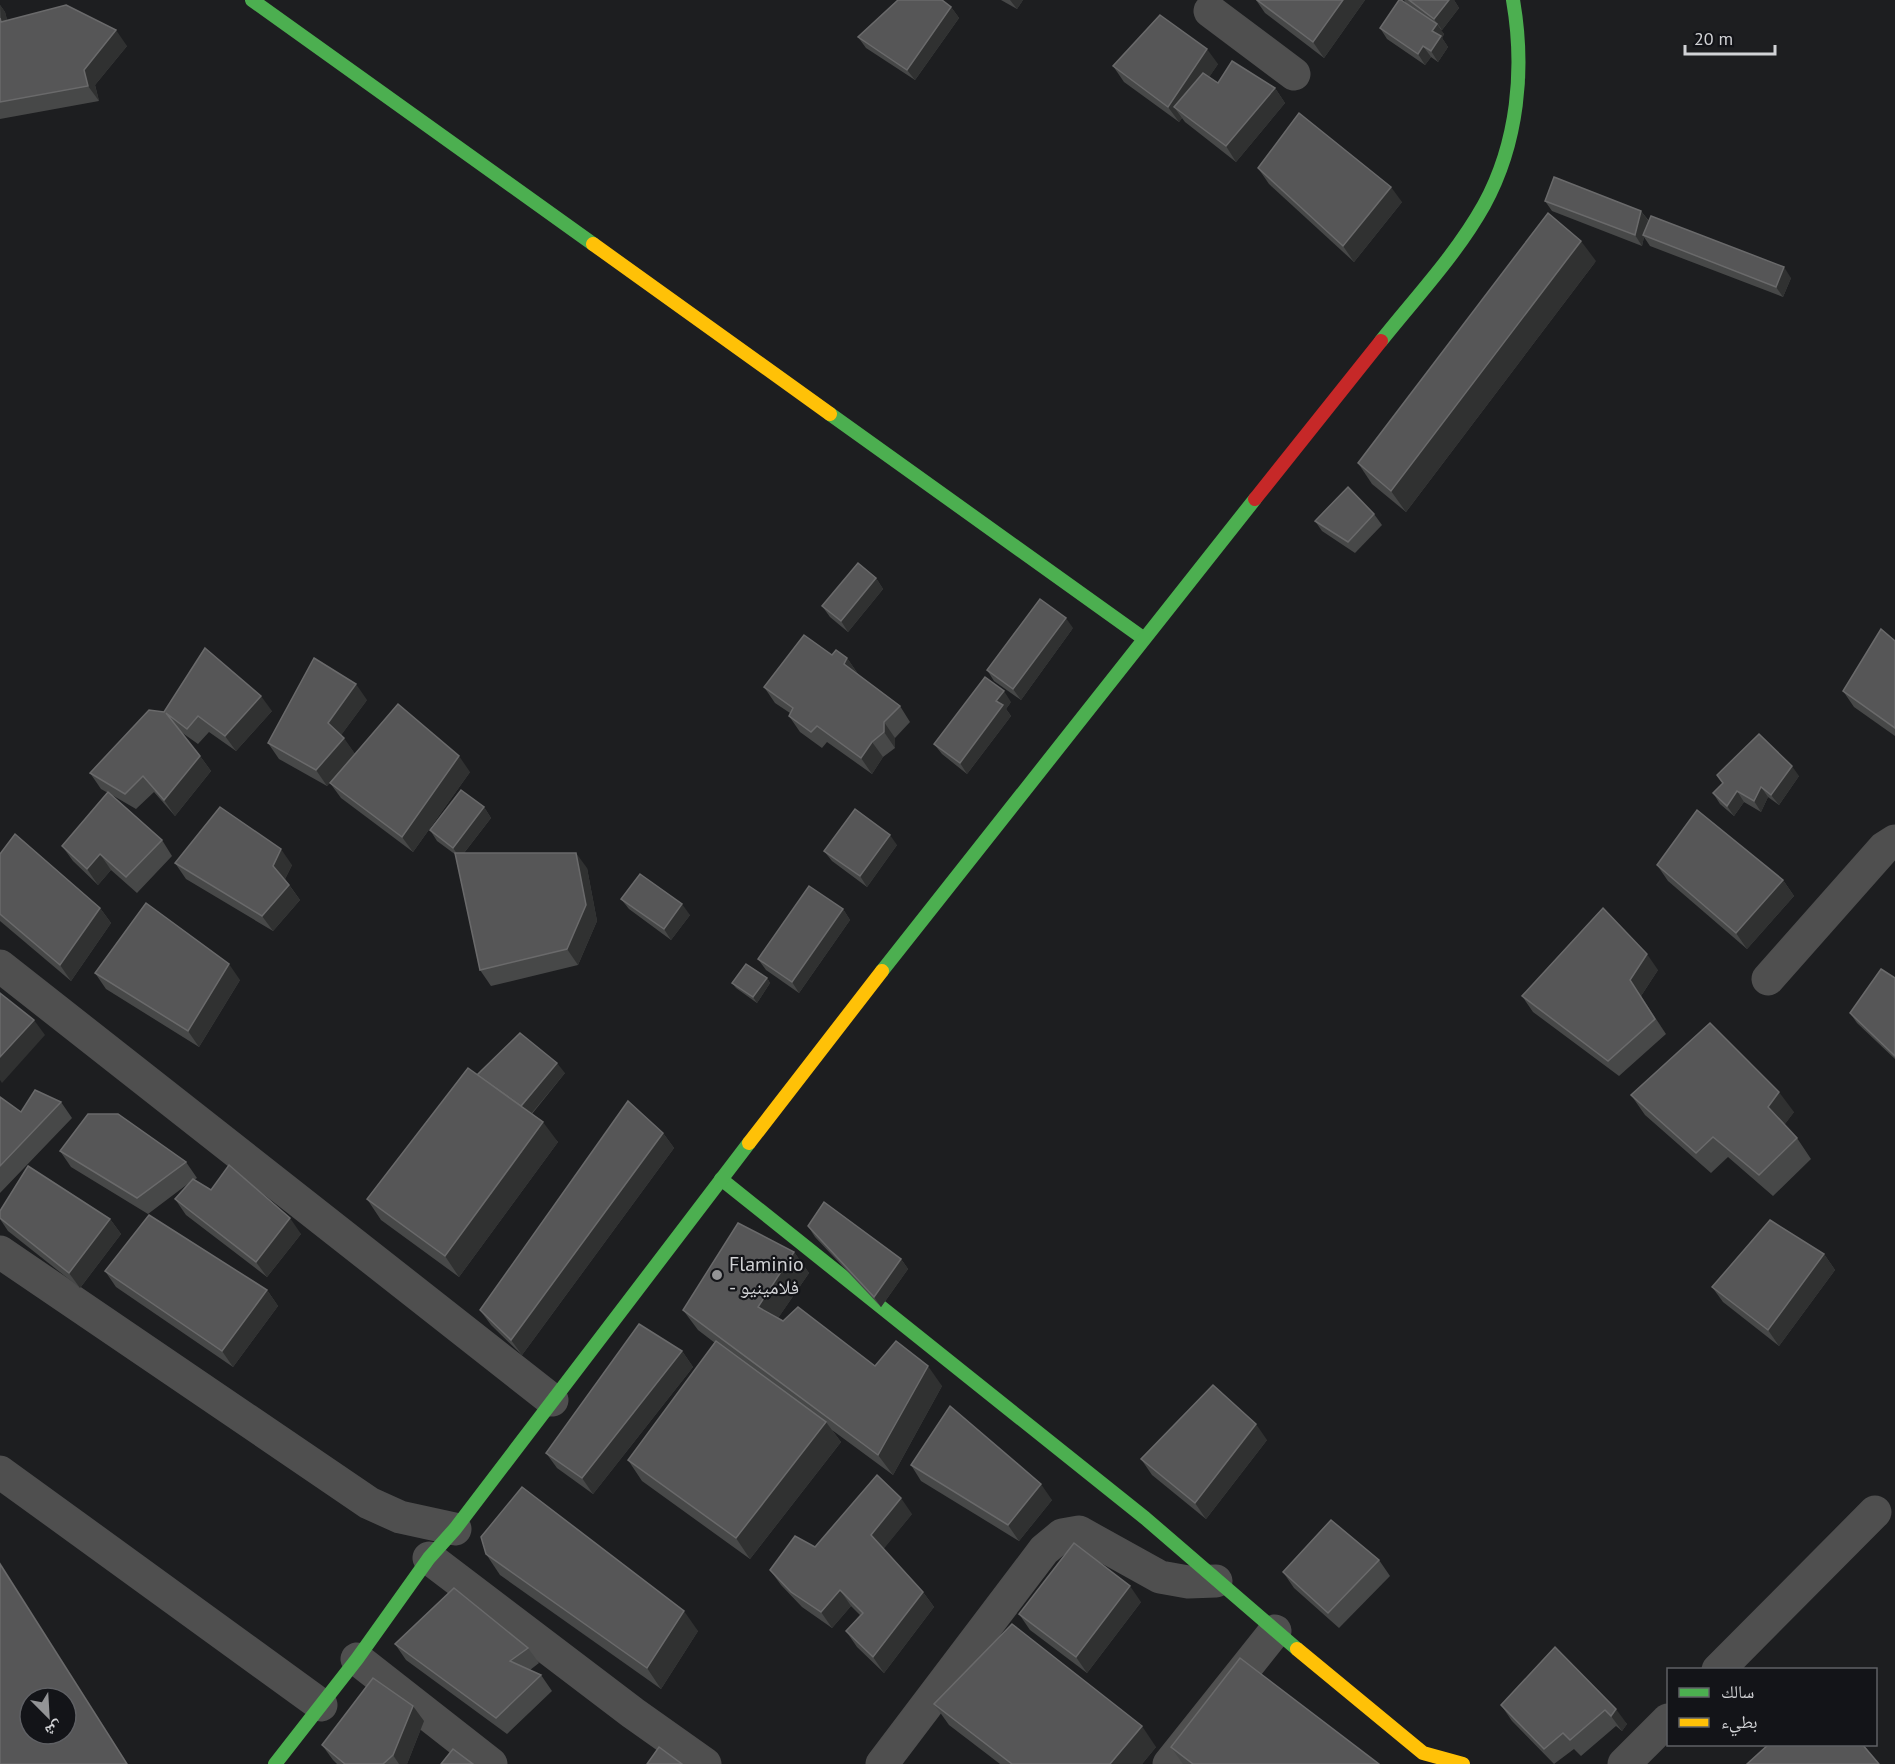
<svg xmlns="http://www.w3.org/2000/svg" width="1895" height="1764" viewBox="0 0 1895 1764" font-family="'PT Sans','Noto Naskh Arabic',sans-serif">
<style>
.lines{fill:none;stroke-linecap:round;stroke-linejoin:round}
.street{stroke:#4f4f4f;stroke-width:33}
.fast{stroke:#4caf50;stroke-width:14}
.slow{stroke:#ffc107;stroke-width:14}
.jam{stroke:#c62828;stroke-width:14}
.wall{fill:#474848}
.shaded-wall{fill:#303131}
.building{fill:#565657;stroke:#6a6a6b;stroke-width:1.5;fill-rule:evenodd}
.poi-dot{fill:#939496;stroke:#131418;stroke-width:2}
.labels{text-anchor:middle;stroke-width:4.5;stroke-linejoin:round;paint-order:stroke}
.poi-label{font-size:20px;fill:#d2d3d6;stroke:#131418;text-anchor:start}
</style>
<rect width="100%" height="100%" fill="#1d1e20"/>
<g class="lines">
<g class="street">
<polyline points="1210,11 1294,74"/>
<polyline points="0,966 552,1400"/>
<polyline points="1768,979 1884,848 1895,841"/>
<polyline points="0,1252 369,1503 400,1517 455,1529"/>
<polyline points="0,1472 321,1705"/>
<polyline points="429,1558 633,1713 705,1764"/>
<polyline points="357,1659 491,1764"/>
<polyline points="1718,1670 1875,1512"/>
<polyline points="882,1764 1044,1550 1062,1535 1079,1532 1160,1577 1188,1582 1216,1581"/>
<polyline points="1169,1764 1275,1631"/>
<polyline points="1624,1764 1668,1720"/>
</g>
<g class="fast">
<polyline points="252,0 593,244"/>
<path d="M1381,341C1416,297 1456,255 1484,205C1518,143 1525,69 1513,0"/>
<polyline points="830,414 1143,638"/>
<polyline points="882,971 1255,499"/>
<polyline points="721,1179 1145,1518 1297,1649"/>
<polyline points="275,1764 357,1659 429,1558 455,1529 749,1143"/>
</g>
<g class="slow">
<polyline points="593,244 830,414"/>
<polyline points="749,1143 882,971"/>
<polyline points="1297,1649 1423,1753 1463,1764"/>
</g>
<polyline class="jam" points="1255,499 1381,341"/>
</g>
<g class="wall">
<polygon points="1001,0 1023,0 1017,9"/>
<polygon points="1256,0 1365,0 1324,58 1265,13"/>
<polygon points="1404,0 1454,0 1459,8 1442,30 1440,29 1444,34 1442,38 1448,47 1438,62 1431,57 1425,65 1387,39 1380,28 1406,3"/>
<polygon points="0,5 5,12 7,20 127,46 95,85 99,101 0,119"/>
<polygon points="951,7 959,18 915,80 866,48 858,37"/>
<polygon points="1218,64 1209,77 1218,83 1275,88 1285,103 1236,162 1185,122 1182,118 1179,122 1124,82 1113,66"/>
<polygon points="1258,168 1402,202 1354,262 1269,184"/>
<polygon points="1545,201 1641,211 1649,221 1791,278 1783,297 1650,246 1644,237 1642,246 1552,211"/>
<polygon points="1596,261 1406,512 1372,484 1358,463"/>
<polygon points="1374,514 1382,525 1355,553 1322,531 1315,521"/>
<polygon points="876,578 883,589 848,632 830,617 822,606"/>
<polygon points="1073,628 1021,700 994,681 987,670"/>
<polygon points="1895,641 1895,736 1854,707 1843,691"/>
<polygon points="832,655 847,658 858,674 858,675 900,706 910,722 895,738 895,748 883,757 872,774 827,742 822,748 800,732 789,716 790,713 775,703 764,687"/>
<polygon points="367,700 341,735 355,754 327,786 279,759 268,743"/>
<polygon points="1011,702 1006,709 1011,716 967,774 942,754 934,744"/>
<polygon points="272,711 236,751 209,732 198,744 181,732 200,756 211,771 175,816 154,792 136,809 112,795 162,840 172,856 137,893 111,870 98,885 73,861 62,846 108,793 101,789 90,773 164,712"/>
<polygon points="470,772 413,852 341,798 330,783"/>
<polygon points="1717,775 1799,776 1779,805 1768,797 1761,812 1744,802 1734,816 1720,804 1713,793 1723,783"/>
<polygon points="484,807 491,818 464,853 587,868 597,921 578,965 491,986 480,970 456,855 437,841 430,830"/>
<polygon points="897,845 867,887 832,861 824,851"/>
<polygon points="0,854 100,908 111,923 71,981 0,921"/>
<polygon points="175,863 292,865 285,879 300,900 273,931 186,879"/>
<polygon points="1657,865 1783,880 1794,896 1747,949 1668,881"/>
<polygon points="621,899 690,915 671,940 629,909"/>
<polygon points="843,909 850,920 799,993 766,970 758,959"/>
<polygon points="1658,970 1641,996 1666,1034 1619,1076 1533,1012 1522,996"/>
<polygon points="95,973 240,980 199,1047 106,989"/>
<polygon points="767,978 770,983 757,1003 736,988 732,983"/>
<polygon points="1895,978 1895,1059 1857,1023 1850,1013"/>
<polygon points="565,1073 532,1114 558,1142 459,1277 381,1220 367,1199 477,1075"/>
<polygon points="1631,1095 1794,1112 1784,1125 1797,1138 1811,1159 1773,1196 1728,1157 1711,1173 1645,1115"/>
<polygon points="0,1097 21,1112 61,1102 72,1118 0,1193"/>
<polygon points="663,1133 674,1148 522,1355 491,1325 480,1310"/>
<polygon points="60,1151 186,1162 197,1178 194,1180 211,1190 301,1234 267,1277 186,1215 175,1199 189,1183 148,1214 71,1167"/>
<polygon points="0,1211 110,1219 121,1234 80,1288 8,1231 0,1219"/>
<polygon points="808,1226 901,1259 908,1269 881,1307 815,1237"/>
<polygon points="794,1252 809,1273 778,1318 875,1366 942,1386 893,1475 832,1430 841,1442 750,1559 642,1481 628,1460 715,1343 698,1330 683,1310"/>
<polygon points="1824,1254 1835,1270 1779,1346 1723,1302 1712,1287"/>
<polygon points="105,1271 267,1290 278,1306 233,1367 116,1287"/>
<polygon points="682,1351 693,1367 593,1494 557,1468 546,1453"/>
<polygon points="1267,1440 1206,1519 1152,1475 1141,1459"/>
<polygon points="911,1465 1052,1500 1019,1541 921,1481"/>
<polygon points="912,1514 883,1549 923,1592 934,1607 884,1673 857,1647 846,1631 860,1615 851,1606 832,1628 802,1607 781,1585 770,1570 815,1547"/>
<polygon points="486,1554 698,1631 661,1689 500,1575"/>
<polygon points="1379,1560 1390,1576 1339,1628 1294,1588 1283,1572"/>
<polygon points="1141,1602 1087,1673 1030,1630 1019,1614"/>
<polygon points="395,1644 528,1648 539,1663 530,1670 541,1675 552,1691 507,1734 406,1660"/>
<polygon points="1555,1647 1627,1724 1622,1731 1616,1726 1581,1756 1574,1749 1554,1764 1512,1721 1501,1705"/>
<polygon points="934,1704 1156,1747 1142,1764 1000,1764 949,1725"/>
<polygon points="424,1721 407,1764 337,1764 333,1760 322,1745"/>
<polygon points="1171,1747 1379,1764 1183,1764"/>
</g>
<g class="shaded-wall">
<polygon points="1010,0 1023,0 1017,9"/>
<polygon points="1343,0 1365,0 1324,58 1313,42"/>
<polygon points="1449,0 1454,0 1459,8 1442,30 1434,19"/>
<polygon points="0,5 5,12 12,37 1,22"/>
<polygon points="951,7 959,18 915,80 907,70"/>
<polygon points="1437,24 1444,34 1442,38 1448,47 1438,62 1431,51 1432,31"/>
<polygon points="116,30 127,46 95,85 99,101 88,86 84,70"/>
<polygon points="1423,46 1431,57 1425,65 1418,54"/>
<polygon points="1207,49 1218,64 1184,115 1174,107 1182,118 1179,122 1168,107"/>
<polygon points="1275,88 1285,103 1236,162 1226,146"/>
<polygon points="1391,187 1402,202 1354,262 1343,246"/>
<polygon points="1641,211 1649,222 1643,235 1644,237 1642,246 1635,235"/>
<polygon points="1581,241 1596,261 1406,512 1391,491"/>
<polygon points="1784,267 1791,278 1783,297 1776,287"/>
<polygon points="876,578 883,589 848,632 841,621"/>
<polygon points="1066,618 1073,628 1021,700 1013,689"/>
<polygon points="847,658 858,674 855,680 844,664"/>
<polygon points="356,684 367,700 339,738 328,723"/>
<polygon points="1004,691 1011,702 1006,709 1011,716 967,774 960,763 996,701"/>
<polygon points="261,696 272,711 236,751 225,736"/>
<polygon points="884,722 895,738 895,748 884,732"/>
<polygon points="344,738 355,754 327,786 316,770"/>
<polygon points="872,742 883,757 872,774 861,758"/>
<polygon points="200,756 211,771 175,816 164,800"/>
<polygon points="459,756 470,772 413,852 402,837"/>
<polygon points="1792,766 1799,776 1779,805 1771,795"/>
<polygon points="1761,787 1768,797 1761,812 1754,801"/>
<polygon points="1737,791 1744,802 1734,816 1727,806"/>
<polygon points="484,807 491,818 460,858 453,848"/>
<polygon points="890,835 897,845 867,887 860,876"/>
<polygon points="281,849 292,865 284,881 273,866"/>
<polygon points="576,853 587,868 597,921 578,965 567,949"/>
<polygon points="100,854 111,870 98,885 87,869"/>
<polygon points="1783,880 1794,896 1747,949 1736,933"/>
<polygon points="289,885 300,900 273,931 262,916"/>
<polygon points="682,904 690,915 671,940 664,929"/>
<polygon points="100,908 111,923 71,981 60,965"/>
<polygon points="843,909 850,920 799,993 792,982"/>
<polygon points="1647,954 1658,970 1641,996 1666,1034 1630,980"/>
<polygon points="229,964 240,980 199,1047 188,1031"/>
<polygon points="767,978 770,983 757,1003 753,997"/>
<polygon points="34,1020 45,1035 2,1083 0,1080 0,1057"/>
<polygon points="557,1063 565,1073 526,1120 519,1110"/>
<polygon points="1779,1092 1794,1112 1782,1128 1768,1107"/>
<polygon points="543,1122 558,1142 459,1277 445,1256"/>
<polygon points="663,1133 674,1148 522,1355 511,1340"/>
<polygon points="290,1218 301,1234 267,1277 256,1262"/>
<polygon points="110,1219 121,1234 80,1288 69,1273"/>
<polygon points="794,1252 809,1273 772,1327 758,1307"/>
<polygon points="1824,1254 1835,1270 1779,1346 1768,1330"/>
<polygon points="901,1259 908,1269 881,1307 874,1297"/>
<polygon points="267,1290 278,1306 233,1367 222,1351"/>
<polygon points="682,1351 693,1367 593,1494 582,1478"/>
<polygon points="928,1366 942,1386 893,1475 878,1455"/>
<polygon points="826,1422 841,1442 750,1559 736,1538"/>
<polygon points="1256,1424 1267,1440 1206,1519 1195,1503"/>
<polygon points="1041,1484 1052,1500 1019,1541 1008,1525"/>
<polygon points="901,1498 912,1514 882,1551 871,1535"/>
<polygon points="0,1562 128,1764 127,1764 0,1564"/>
<polygon points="1130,1586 1141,1602 1087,1673 1076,1657"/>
<polygon points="840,1590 851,1606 832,1628 821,1612"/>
<polygon points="923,1592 934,1607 884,1673 873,1657"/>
<polygon points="684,1611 698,1631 661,1689 647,1668"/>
<polygon points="413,1706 424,1721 407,1764 399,1764 393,1755"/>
<polygon points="1616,1709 1627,1724 1622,1731 1611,1716"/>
<polygon points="1142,1726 1156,1747 1142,1764 1110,1764"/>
</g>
<g class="building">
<polygon points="898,0 942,0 951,7 907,70 858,37"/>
<polygon points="1257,0 1343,0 1313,42"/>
<polygon points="1399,0 1401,0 1437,24 1432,31 1441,36 1431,51 1423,46 1418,54 1380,28"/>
<polygon points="1409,0 1449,0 1434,19"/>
<polygon points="66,5 116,30 84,70 88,86 0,102 0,18 1,22"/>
<polygon points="1160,15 1207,49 1168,107 1113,66"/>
<polygon points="1232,61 1275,88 1226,146 1174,107 1203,73 1218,83"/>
<polygon points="1299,113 1391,187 1343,246 1258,168"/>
<polygon points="1554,177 1641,211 1635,235 1545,201"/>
<polygon points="1548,213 1581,241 1391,491 1358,463"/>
<polygon points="1651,216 1784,267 1776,287 1643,235"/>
<polygon points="1348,487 1374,514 1348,542 1315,521"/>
<polygon points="858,563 876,578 841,621 822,606"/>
<polygon points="1040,599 1066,618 1013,689 987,670"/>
<polygon points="1881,629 1895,641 1895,728 1843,691"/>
<polygon points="804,635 832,655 836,650 847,658 844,664 900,706 884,722 884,732 872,742 861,758 817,726 811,732 789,716 793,708 764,687"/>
<polygon points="205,648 261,696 225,736 198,716 187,729 166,713 200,756 164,800 143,776 125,794 90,773 149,710 164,712"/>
<polygon points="314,658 356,684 328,723 344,738 316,770 268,743"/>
<polygon points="985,677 1004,691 996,701 1003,705 960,763 934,744"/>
<polygon points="398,704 459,756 402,837 330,783"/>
<polygon points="1759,734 1792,766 1771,795 1761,787 1754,801 1737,791 1727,806 1713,793 1723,783 1717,775"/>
<polygon points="461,790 484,807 453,848 430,830"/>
<polygon points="108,792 162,840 126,877 100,854 87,869 62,846"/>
<polygon points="220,807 281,849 273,866 289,885 262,916 175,863"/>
<polygon points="855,809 890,835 860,876 824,851"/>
<polygon points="1697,810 1783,880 1736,933 1657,865"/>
<polygon points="15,834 100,908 60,965 0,914 0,854"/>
<polygon points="455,853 576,853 586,905 567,949 480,970"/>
<polygon points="640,874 682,904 664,929 621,899"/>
<polygon points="809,886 843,909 792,982 758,959"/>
<polygon points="146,903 229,964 188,1031 95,973"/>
<polygon points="1603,908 1647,954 1630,980 1655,1019 1608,1061 1522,996"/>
<polygon points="746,964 767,978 753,997 732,983"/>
<polygon points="1881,969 1895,978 1895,1056 1850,1013"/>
<polygon points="0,993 34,1020 0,1057"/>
<polygon points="1710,1023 1779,1092 1768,1107 1797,1138 1759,1175 1713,1137 1696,1153 1631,1095"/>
<polygon points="520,1033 557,1063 521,1106 477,1075"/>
<polygon points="468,1068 543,1122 445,1256 367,1199"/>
<polygon points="35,1090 61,1102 0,1166 0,1097 21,1112"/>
<polygon points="628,1101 663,1133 511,1340 480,1310"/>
<polygon points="88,1114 118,1114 186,1162 137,1198 60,1151"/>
<polygon points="229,1165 290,1218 256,1262 175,1199 193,1179 211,1190"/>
<polygon points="28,1166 110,1219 69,1273 0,1218 0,1211"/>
<polygon points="824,1202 901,1259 874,1297 808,1226"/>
<polygon points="149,1215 267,1290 222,1351 105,1271"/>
<polygon points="1770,1220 1824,1254 1768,1330 1712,1287"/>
<polygon points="738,1223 794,1252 758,1307 783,1321 798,1307 875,1366 896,1341 928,1366 878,1455 683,1310"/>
<polygon points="639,1324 682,1351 582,1478 546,1453"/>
<polygon points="716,1341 826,1422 736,1538 628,1460"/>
<polygon points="1213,1385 1256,1424 1195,1503 1141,1459"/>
<polygon points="950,1406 1041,1484 1008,1525 911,1465"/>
<polygon points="877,1475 901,1498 871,1535 923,1592 873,1657 846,1631 863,1613 840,1590 821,1612 791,1592 770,1570 795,1536 815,1547"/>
<polygon points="522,1487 684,1611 647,1668 486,1554 481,1537"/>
<polygon points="1331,1520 1379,1560 1328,1613 1283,1572"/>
<polygon points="1074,1543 1130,1586 1076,1657 1019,1614"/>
<path d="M0,1564L127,1764H0ZM30,1698H66V1734H30Z"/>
<polygon points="454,1588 528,1648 510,1661 541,1675 496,1718 395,1644"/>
<polygon points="1012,1624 1142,1726 1110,1764 1012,1764 934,1704"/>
<polygon points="1555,1647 1616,1709 1611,1716 1605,1710 1570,1740 1563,1733 1544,1749 1501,1705"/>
<polygon points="1240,1658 1379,1764 1193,1764 1171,1747"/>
<polygon points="373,1678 413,1706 393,1755 383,1764 345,1764 322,1745"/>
<polygon points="1769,1744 1862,1744 1879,1764 1747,1764"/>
<polygon points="659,1747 682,1764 647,1764"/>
<polygon points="453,1749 473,1764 441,1764"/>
</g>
<circle class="poi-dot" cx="717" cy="1275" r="6"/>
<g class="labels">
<g class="poi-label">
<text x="729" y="1271">Flaminio<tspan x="729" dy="23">- فلامينيو</tspan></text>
</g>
</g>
<rect x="1667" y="1668" width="210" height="78" fill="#131418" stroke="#5f6064" stroke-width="1.5"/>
<rect x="1679" y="1688" width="30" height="9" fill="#4caf50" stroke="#5f6064" stroke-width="1.5"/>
<text x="1721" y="1698" font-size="18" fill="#d2d3d6">سالك</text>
<rect x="1679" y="1718" width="30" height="9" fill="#ffc107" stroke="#5f6064" stroke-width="1.5"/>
<text x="1721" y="1728" font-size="18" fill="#d2d3d6">بطيء</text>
<g transform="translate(48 1716) rotate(156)"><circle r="28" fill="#131418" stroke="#5f6064" stroke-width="1.5"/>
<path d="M0-4.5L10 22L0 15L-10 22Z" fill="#939496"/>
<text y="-9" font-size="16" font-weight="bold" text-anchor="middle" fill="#d2d3d6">ش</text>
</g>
<path d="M1685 45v9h90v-9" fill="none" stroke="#d2d3d6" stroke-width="3"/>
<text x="1694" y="45" font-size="18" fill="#d2d3d6" stroke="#131418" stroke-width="4.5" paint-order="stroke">20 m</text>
</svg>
